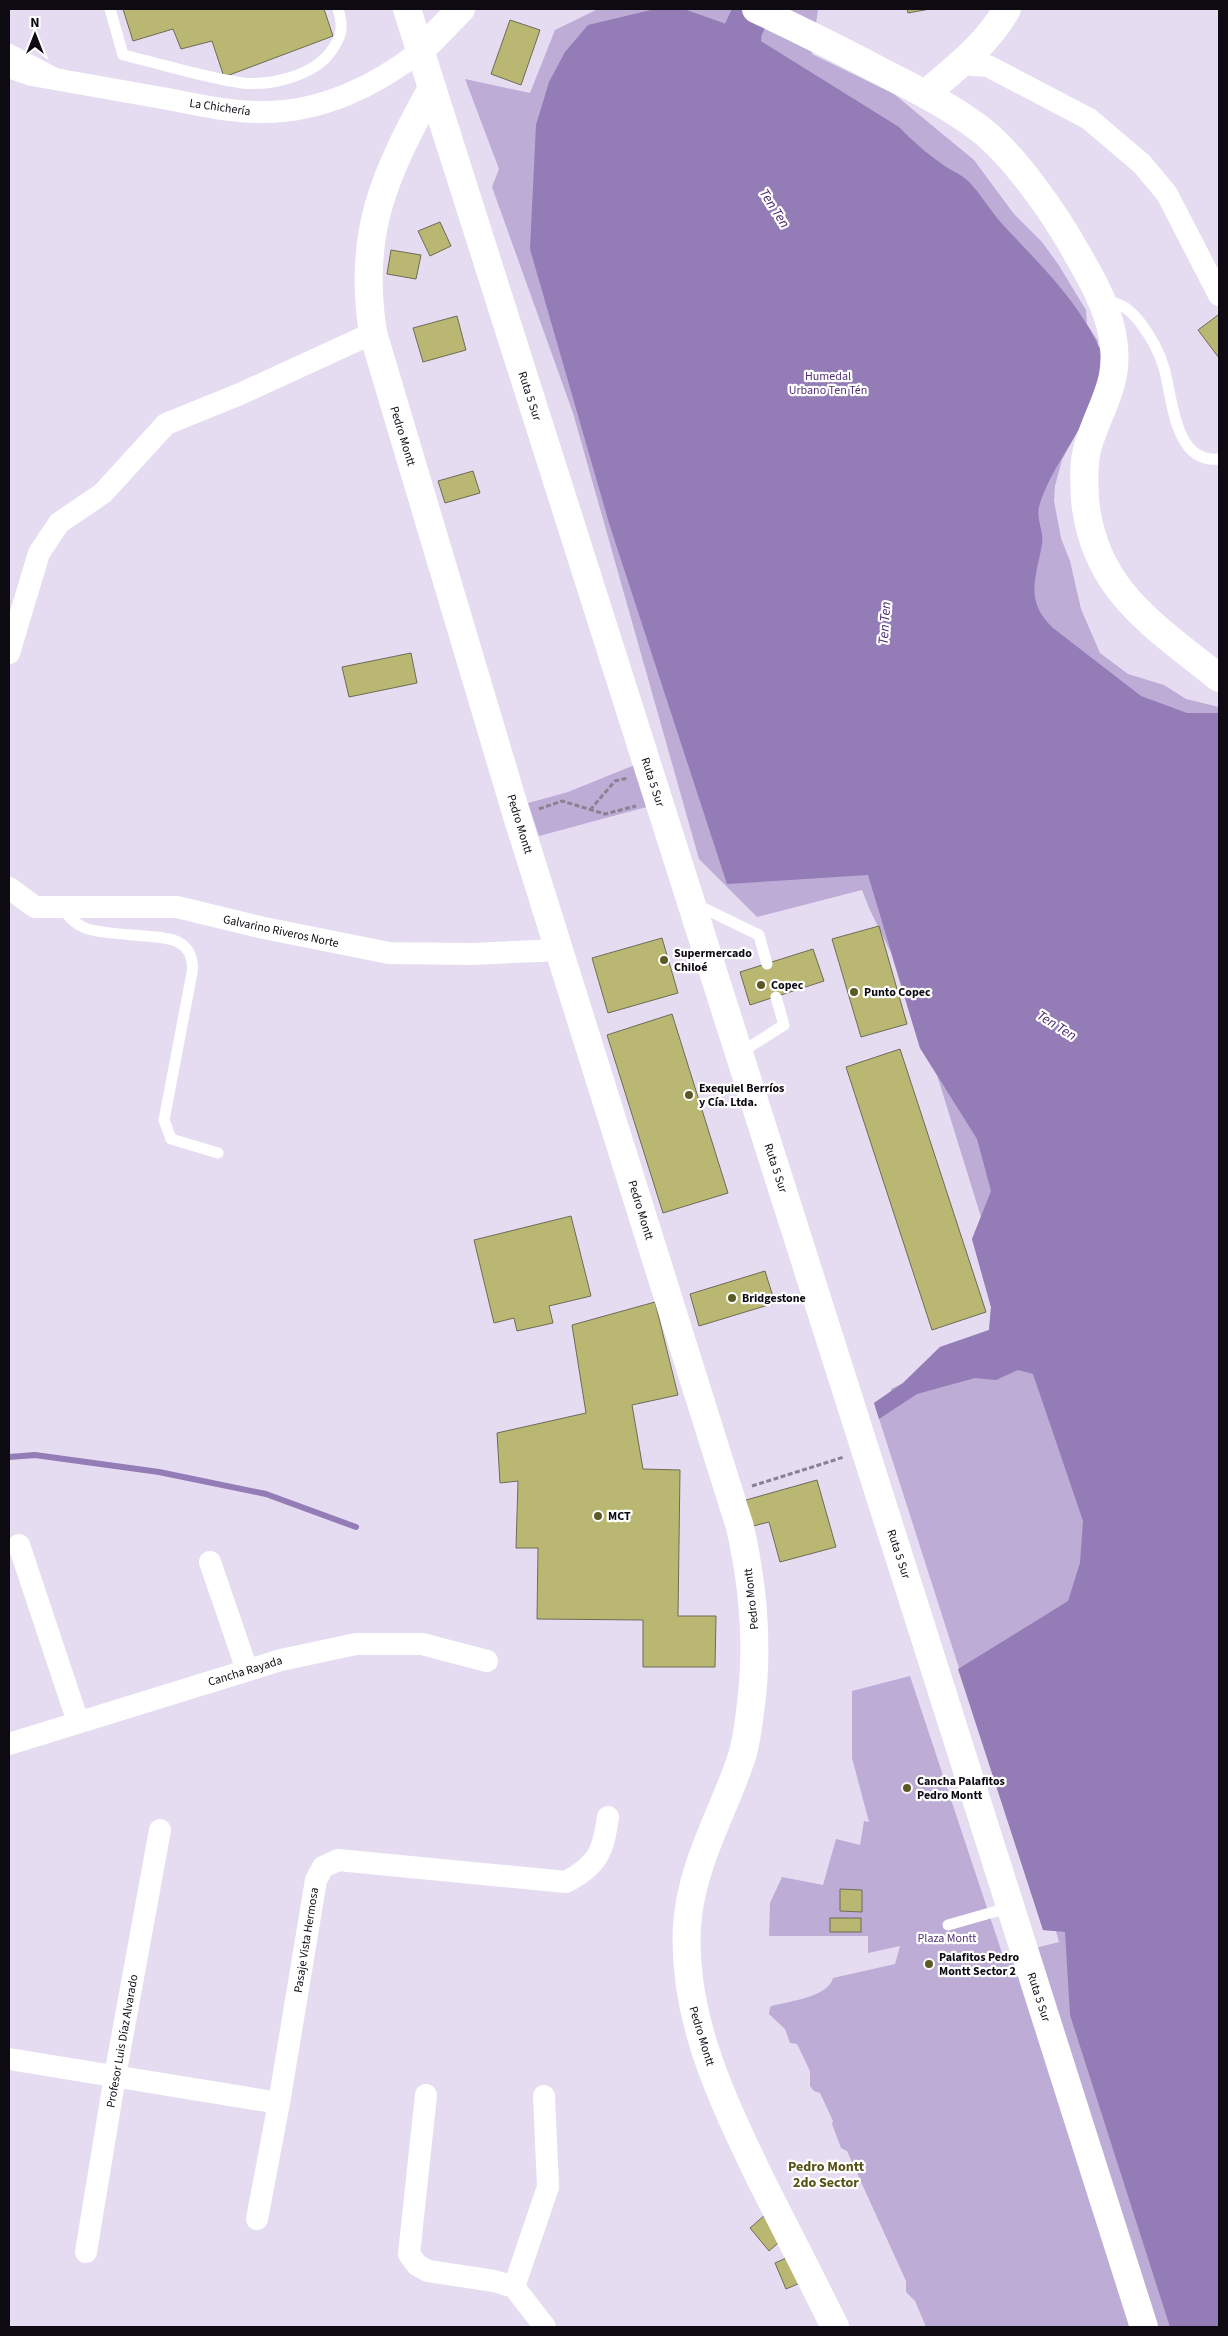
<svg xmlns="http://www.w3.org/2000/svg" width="1228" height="2336" viewBox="0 0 1228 2336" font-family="'Source Sans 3',sans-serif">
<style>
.green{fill:#bdacd6}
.water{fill:#947cb6}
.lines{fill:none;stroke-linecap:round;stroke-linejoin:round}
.stream{stroke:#947cb6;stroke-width:6}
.river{stroke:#947cb6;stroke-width:38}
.building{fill:#bab773;stroke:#6c6c57}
.path{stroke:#888291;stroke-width:3;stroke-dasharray:5 2.5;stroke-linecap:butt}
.service{stroke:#fff;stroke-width:11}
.minor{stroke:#fff;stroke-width:22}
.tertiary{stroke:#fff;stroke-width:28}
.trunk{stroke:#fff;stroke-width:28}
.poi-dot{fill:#5b5925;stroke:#fff;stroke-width:2}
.labels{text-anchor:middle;stroke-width:4.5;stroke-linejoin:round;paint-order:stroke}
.street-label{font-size:12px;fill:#0d0a11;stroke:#fff}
.park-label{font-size:12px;fill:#523077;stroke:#fff}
.poi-label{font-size:12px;font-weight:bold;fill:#0d0a11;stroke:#fff;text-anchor:start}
.water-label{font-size:14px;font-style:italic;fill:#48266d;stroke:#fff}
.neighbourhood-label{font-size:14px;font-weight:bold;fill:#555215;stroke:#fff}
</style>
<rect width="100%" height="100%" fill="#e5dcf2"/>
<g class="green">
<path d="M598,9H818L812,54L894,94L974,160L1014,214L1042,242L1058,264L1086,310L1087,324L1098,341L1086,415L1062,460L1055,486L1054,501L1061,538L1070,561L1081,609L1100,653L1128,674L1164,685L1186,699L1219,707V2327H926L915,2301L906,2292V2281L847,2151L841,2148L832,2124L833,2121L820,2093L814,2091L810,2086V2071L797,2044L790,2043L785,2029L769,2014L770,2007L772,2006C790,2001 828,1997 833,1978L895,1964L900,1946L868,1953V1936H769L770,1903L782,1877L823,1885L836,1839L860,1845L864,1821L869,1822L852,1758V1691L910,1676L1003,1956L1059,1942L1056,1931L1043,1930L874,1403L891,1391V1389L903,1383L940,1347L989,1330L991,1307L972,1239L981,1217L937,1075L920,1048L891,953L869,908L862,890L757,917L699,859L573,413L492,187L499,169L465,79L530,93L555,30Z"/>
<polygon points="642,762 654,805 539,836 528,803 568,792"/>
</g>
<path class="water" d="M655,9H684L743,30L899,127C913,141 926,153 942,164C950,170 961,174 968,181C981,194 991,212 1004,226C1045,270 1082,304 1106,362C1100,380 1094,399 1086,416C1071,446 1048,475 1039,507C1036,519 1044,532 1042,544C1036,579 1024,600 1053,628L1141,696L1187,713H1219V2327H1170L1070,2015L1065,1932L1043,1930L958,1669L1068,1601L1080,1563L1083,1521L1033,1374L1018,1370L996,1380L975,1378L917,1394L879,1419L874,1403L903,1383L940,1347L989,1330L991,1307L972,1239L991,1191L977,1139L920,1048L868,875L727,884L609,523L530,249L536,125L549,82L565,52L588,25Z"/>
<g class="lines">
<polyline class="stream" points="9,1457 35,1455 159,1472 266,1494 356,1527"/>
<polyline class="river" points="738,81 743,30 753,9"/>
</g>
<g class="building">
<polygon points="123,9 324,9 333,36 224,77 212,41 181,49 173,29 133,41"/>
<polygon points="907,9 930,9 908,13"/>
<polygon points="510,20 540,30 521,85 491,74"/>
<polygon points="440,222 451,246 430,256 418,231"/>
<polygon points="391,250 421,255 416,279 387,274"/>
<polygon points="1218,315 1219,317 1219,358 1198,330"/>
<polygon points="457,316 466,350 423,362 413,328"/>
<polygon points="473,471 480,493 445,503 438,481"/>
<polygon points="411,653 417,683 349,697 342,667"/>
<polygon points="879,926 907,1024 861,1037 832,939"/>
<polygon points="662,938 678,993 608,1013 592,958"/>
<polygon points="813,949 824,981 750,1005 740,972"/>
<polygon points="672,1014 728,1193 663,1213 607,1035"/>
<polygon points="900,1049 986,1312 932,1330 846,1067"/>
<polygon points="571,1216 591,1296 549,1306 553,1323 517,1331 514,1318 494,1323 474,1240"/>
<polygon points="765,1271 775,1303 699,1326 690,1294"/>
<polygon points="655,1302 678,1395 632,1405 643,1469 680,1470 678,1616 716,1616 715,1667 643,1667 643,1620 537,1619 538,1548 516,1548 518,1481 500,1483 497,1433 586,1413 572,1325"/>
<polygon points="817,1480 836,1547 780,1562 769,1522 753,1526 746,1500"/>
<polygon points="840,1889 862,1890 862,1912 840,1911"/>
<rect x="830" y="1918" width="31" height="14"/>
<polygon points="766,2214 785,2237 769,2251 750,2228"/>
<polygon points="795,2254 807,2280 786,2289 775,2263"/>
</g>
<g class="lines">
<g class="path">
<polyline points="539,809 562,801 605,814 636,806"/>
<polyline points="590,810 615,781 628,778"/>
<polyline points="752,1486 844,1457"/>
</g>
<g class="service">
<path d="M110,9L123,55C162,64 202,77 242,83C270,86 311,76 329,54C342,37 344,28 338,9"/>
<polyline points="9,49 55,73"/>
<path d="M1104,302C1120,301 1130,310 1139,321C1150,335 1159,351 1164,368C1173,399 1174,464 1219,459"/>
<polyline points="695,904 759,935 767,964"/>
<path d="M62,908C69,917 75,924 85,928C109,937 163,933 180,943C190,949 194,961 192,973L164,1120L171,1139L218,1153"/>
<polyline points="740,1053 784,1025 776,997"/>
<polyline points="948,1925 1011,1907"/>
</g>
<g class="minor">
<polyline points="961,64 988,66 1089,119 1142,164 1167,194 1219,295"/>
<path d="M9,67L32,75C75,83 119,90 162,98C196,104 230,113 264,112C321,112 376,86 420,51"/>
<polyline points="9,653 39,553 59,523 103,493 166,424 240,394 373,333"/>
<polyline points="9,888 35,907 177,907 264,928 389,953 472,954 560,950"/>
<polyline points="19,1545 78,1722"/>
<polyline points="210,1562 247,1670"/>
<polyline points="9,1744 281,1660 356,1644 422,1644 487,1661"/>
<polyline points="9,2059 279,2103"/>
<polyline points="426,2095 409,2254 417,2265 428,2271 494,2281 514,2287 545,2327"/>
<path d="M257,2219L279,2103L316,1880L323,1867L338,1860L566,1882C598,1865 603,1852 608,1817"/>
<polyline points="86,2252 115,2076 160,1830"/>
<polyline points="514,2287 548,2187 544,2096"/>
</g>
<g class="tertiary">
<path d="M756,9C800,30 843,51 886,74C918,90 951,107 980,129C1013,154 1055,214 1075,250C1090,276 1106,303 1112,333C1122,382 1101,403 1088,446C1083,462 1084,483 1085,500C1094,591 1155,626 1219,678"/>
<polyline points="420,51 461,9"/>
<path d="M432,88C385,174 357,232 373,333L517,816L740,1527C754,1589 759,1649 750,1712C748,1728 746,1746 740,1762C721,1817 691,1866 687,1926C682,2016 721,2097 759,2176C784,2226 810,2276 835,2327"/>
<path d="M925,94C955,69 988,43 1007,9"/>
</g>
<polyline class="trunk" points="407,9 1144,2327"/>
</g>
<g class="poi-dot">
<circle cx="664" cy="960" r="5"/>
<circle cx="761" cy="985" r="5"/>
<circle cx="854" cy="992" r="5"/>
<circle cx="689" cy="1095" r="5"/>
<circle cx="732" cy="1298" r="5"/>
<circle cx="598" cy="1516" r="5"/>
<circle cx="907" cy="1788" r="5"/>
<circle cx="929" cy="1964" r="5"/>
</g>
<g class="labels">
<g class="street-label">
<text transform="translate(220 107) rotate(8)" y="4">La Chichería</text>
<text transform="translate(530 396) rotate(72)" y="4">Ruta 5 Sur</text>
<text transform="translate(403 436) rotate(73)" y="4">Pedro Montt</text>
<text transform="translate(653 782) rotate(72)" y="4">Ruta 5 Sur</text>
<text transform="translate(520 824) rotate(73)" y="4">Pedro Montt</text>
<text transform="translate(281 931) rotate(12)" y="4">Galvarino Riveros Norte</text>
<text transform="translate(776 1168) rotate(72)" y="4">Ruta 5 Sur</text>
<text transform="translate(641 1210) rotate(73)" y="4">Pedro Montt</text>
<text transform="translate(899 1554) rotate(72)" y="4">Ruta 5 Sur</text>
<text transform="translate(751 1599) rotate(-96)" y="4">Pedro Montt</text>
<text transform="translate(245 1671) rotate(-17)" y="4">Cancha Rayada</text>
<text transform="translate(306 1940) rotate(-81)" y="4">Pasaje Vista Hermosa</text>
<text transform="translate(1039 1997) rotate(72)" y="4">Ruta 5 Sur</text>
<text transform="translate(702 2036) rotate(73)" y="4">Pedro Montt</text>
<text transform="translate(122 2041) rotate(-80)" y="4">Profesor Luis Díaz Alvarado</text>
</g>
<g class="park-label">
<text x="828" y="380">Humedal<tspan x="828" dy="14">Urbano Ten Tén</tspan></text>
<text x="947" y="1942">Plaza Montt</text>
</g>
<g class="poi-label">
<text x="674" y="957">Supermercado<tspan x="674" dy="14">Chiloé</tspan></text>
<text x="771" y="989">Copec</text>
<text x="864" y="996">Punto Copec</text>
<text x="699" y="1092">Exequiel Berríos<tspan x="699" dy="14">y Cía. Ltda.</tspan></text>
<text x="742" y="1302">Bridgestone</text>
<text x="608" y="1520">MCT</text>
<text x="917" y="1785">Cancha Palafitos<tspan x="917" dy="14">Pedro Montt</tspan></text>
<text x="939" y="1961">Palafitos Pedro<tspan x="939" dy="14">Montt Sector 2</tspan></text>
</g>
<g class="water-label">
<text transform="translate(775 208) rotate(57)" y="5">Ten Ten</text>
<text transform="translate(884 623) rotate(-86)" y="5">Ten Ten</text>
<text transform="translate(1057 1025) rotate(32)" y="5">Ten Ten</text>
</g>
<g class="neighbourhood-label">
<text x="826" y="2171">Pedro Montt<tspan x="826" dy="16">2do Sector</tspan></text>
</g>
</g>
<rect width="1228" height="2336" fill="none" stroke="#0d0a11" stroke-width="20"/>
<g transform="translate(35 35)" stroke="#ffffff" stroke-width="4" paint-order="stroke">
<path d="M0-4L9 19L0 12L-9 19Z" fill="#0d0a11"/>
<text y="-8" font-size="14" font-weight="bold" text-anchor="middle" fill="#0d0a11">N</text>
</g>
</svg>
